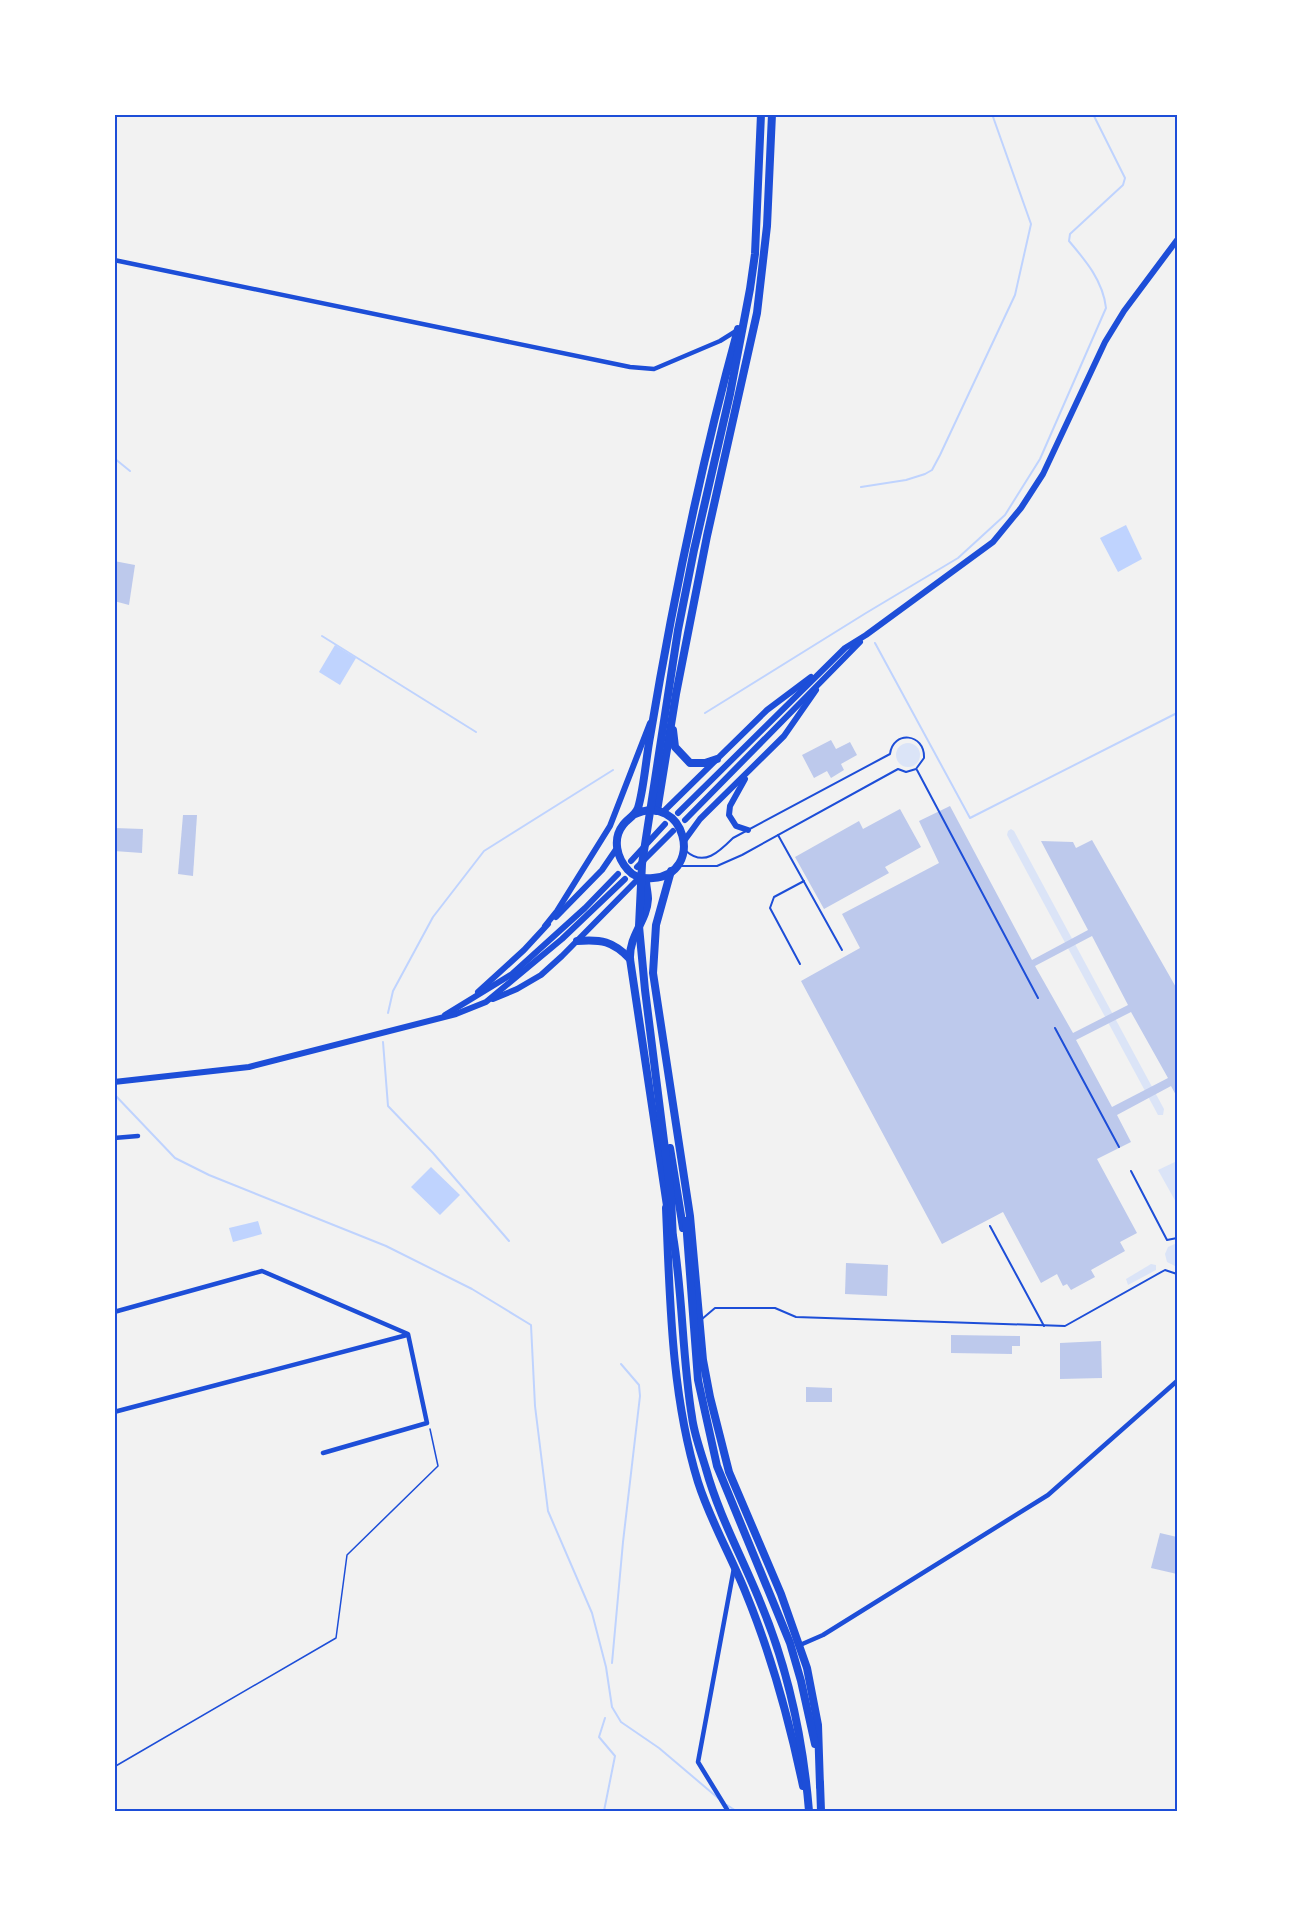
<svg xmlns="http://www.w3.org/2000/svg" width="1291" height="1925" viewBox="0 0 1291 1925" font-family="Jost,sans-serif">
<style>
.green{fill:#dbe4f7}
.water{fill:#bfd3fe}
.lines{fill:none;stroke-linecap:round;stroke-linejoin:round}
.stream{stroke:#bfd3fe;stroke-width:2}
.building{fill:#bdc9ec;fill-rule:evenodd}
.path{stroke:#1d4ed8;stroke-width:1.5}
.service{stroke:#1d4ed8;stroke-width:2}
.minor{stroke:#1d4ed8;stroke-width:4.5}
.tertiary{stroke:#1d4ed8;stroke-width:6}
.primary{stroke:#1d4ed8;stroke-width:8}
.neatline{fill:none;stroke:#1d4ed8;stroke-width:2}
</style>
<rect width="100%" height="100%" fill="#f2f2f2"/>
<g class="green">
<circle cx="908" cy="755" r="12"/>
<polygon points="1011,829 1014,831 1164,1109 1163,1115 1158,1115 1007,835 1008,831"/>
<polygon points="1177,1161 1177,1204 1158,1170"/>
<polygon points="1177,1243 1177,1267 1167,1262 1165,1254 1168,1247"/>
<polygon points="1151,1264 1156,1265 1156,1270 1128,1285 1126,1279"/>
</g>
<g class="water">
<polygon points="1126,525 1142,559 1118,572 1100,538"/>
<polygon points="335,645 356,658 340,685 319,672"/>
<polygon points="431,1167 460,1195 440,1215 411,1187"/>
<polygon points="258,1221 262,1234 233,1242 229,1228"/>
</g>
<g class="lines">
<g class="stream">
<polyline points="114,458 130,471"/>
<polyline points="861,487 906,480 925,474 932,470 940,455 1015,295 1031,224 992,114"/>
<polyline points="322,636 476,732"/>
<polyline points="875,643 970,818 1177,713"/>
<path d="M705,713L866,613L958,558L1005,515L1040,459L1106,308C1103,281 1086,261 1069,241L1070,234L1123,185L1125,178L1093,114"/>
<polyline points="388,1013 393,991 433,917 484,851 613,770"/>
<polyline points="383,1042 388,1106 433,1153 509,1241"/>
<polyline points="114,1094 175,1158 209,1175 386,1246 472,1289 531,1325 535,1406 548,1511 592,1613 606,1667 612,1707 621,1722 659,1748 718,1798"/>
<polyline points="612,1663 623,1542 640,1396 639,1385 621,1364"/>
<polyline points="727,1805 736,1811"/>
<polyline points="604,1811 615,1756 599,1737 605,1718"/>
</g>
</g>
<g class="building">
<polygon points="114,561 135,565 129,605 114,601"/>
<polygon points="831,740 836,749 850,742 857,755 841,764 844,770 831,778 827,771 814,778 802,755"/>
<path d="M950,806L1032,960L1088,930L1041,841L1073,842L1076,848L1092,840L1177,989V1097L1171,1086L1117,1115L1131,1142L1097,1159L1137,1233L1120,1242L1125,1251L1091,1270L1095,1277L1071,1290L1067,1284L1063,1286L1057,1274L1041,1283L1003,1212L942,1244L801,981L860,948L842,914L939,863L919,821ZM1092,936L1128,1005L1073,1033L1035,966ZM1131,1012L1168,1078L1112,1107L1076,1040Z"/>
<polygon points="900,809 921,847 885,867 889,873 824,909 795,857 859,821 863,829"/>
<polygon points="183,815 197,815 193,876 178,874"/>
<polygon points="114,828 143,829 142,853 114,851"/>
<polygon points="846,1263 888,1265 887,1296 845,1294"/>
<polygon points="951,1335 1020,1336 1020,1346 1012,1346 1012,1354 951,1353"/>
<polygon points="1101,1341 1102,1378 1060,1379 1060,1343"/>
<polygon points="806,1387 832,1388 832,1402 806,1402"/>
<polygon points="1160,1533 1177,1537 1177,1574 1151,1568"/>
</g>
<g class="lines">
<polyline class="path" points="114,1767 336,1638 347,1555 438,1466 430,1429"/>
<g class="service">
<polyline points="917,770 1038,998"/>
<polyline points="778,835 842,950"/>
<path d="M681,866H717L742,855L898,769L906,772L916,769L924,758C925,733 893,730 890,754L733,838C719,852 704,867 686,851"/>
<polyline points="800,964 770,908 774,897 804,881"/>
<polyline points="1055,1028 1119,1147"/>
<polyline points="1131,1171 1167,1240 1177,1238"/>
<polyline points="990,1226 1044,1326"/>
<polyline points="702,1319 715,1308 775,1308 796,1317 1065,1326 1165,1270 1177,1274"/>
</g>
<g class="minor">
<polyline points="114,260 630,367 654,369 720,341 736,331"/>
<polyline points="114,1138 138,1136"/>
<polyline points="114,1312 262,1271 408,1334 427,1423 323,1453"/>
<polyline points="114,1412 407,1335"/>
<polyline points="800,1645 823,1635 1048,1495 1177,1381"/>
<polyline points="728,1811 698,1762 734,1568"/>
</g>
<g class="tertiary">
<polyline points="745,779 730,806 729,815 736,826 748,830"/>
<polyline points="662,813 767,710 811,677"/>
<polyline points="678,813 845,648 866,635 993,542 1021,508 1043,474 1105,342 1124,311 1177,240"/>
<polyline points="685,820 860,642"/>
<polyline points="684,841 700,819 784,736 816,690"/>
<polyline points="631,861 665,824"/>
<polyline points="637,867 673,831"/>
<polyline points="556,917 602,870 617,848"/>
<polyline points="545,926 557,911 610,826 650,723"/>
<polyline points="478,992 524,950 548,924"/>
<polyline points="493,999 517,989 541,975 562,956 640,877"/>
<polyline points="445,1015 512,974 585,908 618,874"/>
<polyline points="114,1082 249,1067 456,1014 486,1002 562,939 625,879"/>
</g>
<g class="primary">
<polyline points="673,730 675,747 690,763 705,763 717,759"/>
<polyline points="657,811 676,694 707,536 757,313 767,226 772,114"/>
<path d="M633,815C685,790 706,874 653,878C644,879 634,877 628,870C617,858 612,839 623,825C627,819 635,816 638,808C644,788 646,758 650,737C673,599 701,464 738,329"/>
<polyline points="671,871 656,925 653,973 690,1216 703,1360 710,1397 729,1472 781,1594 807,1668 818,1725 820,1786"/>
<path d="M646,880C646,886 648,893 648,899C647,921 629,935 630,959L667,1206"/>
<path d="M577,941C601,939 613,941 630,959"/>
<polyline points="670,1148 683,1228"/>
<path d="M666,1208C670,1300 671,1394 698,1482C710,1520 730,1554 745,1591C771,1654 789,1719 803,1786"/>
<polyline points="686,1221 698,1380 717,1466 790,1643 801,1681 815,1744"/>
<path d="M673,1236C683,1295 682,1357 692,1417C694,1434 701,1452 706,1469C719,1516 743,1559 761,1604C789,1671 803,1739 809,1811"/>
<polyline points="673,1240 671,1197 645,990 639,926 642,864 678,630 694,550 730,394 750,289 755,254 761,114"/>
<polyline points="820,1783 821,1811"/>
</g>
</g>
<rect width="1291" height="1925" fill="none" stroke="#ffffff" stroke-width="231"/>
<rect x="116" y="116" width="1060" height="1694" class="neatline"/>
</svg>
